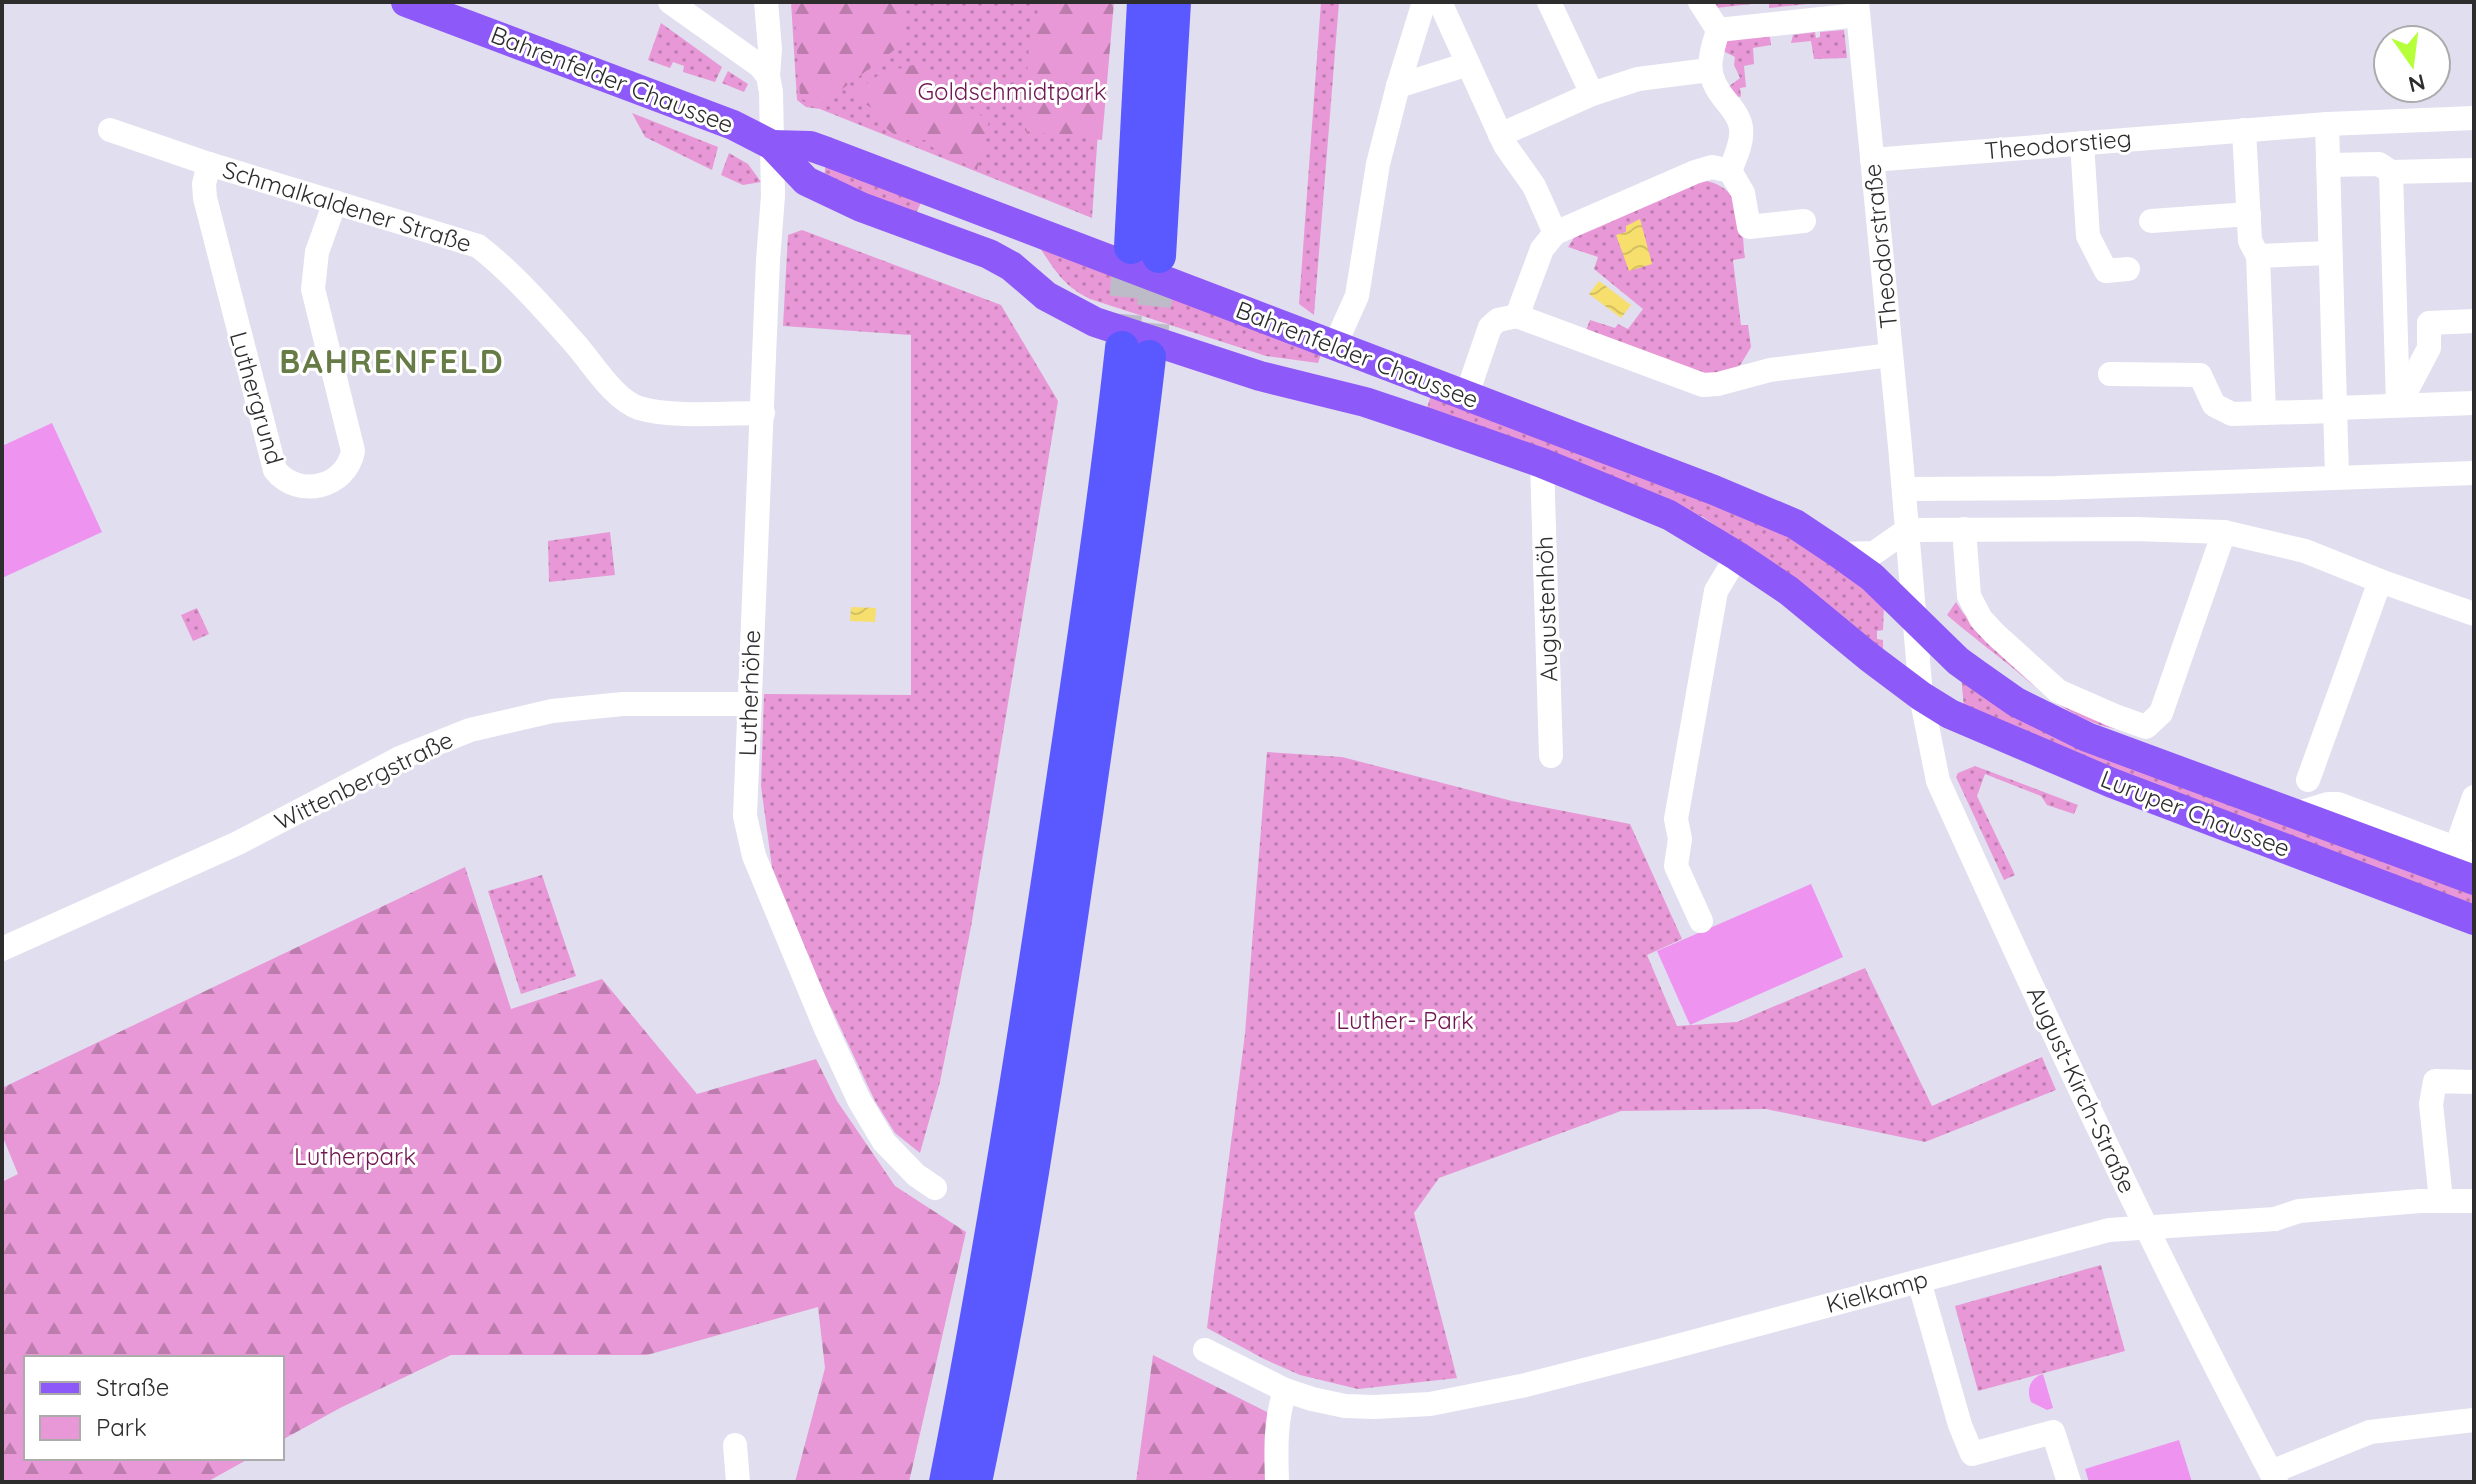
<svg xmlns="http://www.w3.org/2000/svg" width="2476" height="1484" viewBox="0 0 2476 1484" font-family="Quicksand,sans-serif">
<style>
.green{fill:url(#green-dots)}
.forest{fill:url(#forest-firs)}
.pitch{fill:#ef93f0}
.water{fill:url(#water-waves)}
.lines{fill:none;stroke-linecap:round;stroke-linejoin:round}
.highway-tunnel{stroke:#bdbbc8;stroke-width:34;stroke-dasharray:34 17;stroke-linecap:butt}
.minor{stroke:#fff;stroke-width:24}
.major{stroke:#8e59f9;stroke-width:30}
.highway{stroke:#5959ff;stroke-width:34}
.labels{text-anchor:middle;stroke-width:6;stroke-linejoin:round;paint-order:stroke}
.street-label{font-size:24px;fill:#2d2d2d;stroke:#fff}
.park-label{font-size:24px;fill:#701650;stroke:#fff}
.district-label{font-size:32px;font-weight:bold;letter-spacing:2px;fill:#667b46;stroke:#fff}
</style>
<defs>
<pattern id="green-dots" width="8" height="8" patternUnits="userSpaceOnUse" patternTransform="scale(2)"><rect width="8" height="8" fill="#e898d6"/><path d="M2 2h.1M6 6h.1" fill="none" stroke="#bc7cae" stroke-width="1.8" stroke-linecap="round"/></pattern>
<pattern id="forest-firs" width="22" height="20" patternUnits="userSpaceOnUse" patternTransform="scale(2)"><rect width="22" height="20" fill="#e898d6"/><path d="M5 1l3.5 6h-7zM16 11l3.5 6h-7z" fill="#bc7cae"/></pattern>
<pattern id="water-waves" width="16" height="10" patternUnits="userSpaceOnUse" patternTransform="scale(2)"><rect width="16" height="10" fill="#f6df6c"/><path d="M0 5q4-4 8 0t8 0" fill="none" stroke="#d3c05e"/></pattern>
</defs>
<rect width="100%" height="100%" fill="#e1deef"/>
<g class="green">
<polygon points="791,2 1107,2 1092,218 820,109 806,107 797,100"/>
<polygon points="1321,2 1339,2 1314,315 1299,304"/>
<polygon points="1711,2 1828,2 1769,8 1769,2 1716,8"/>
<polygon points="661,23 722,67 715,82 683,72 684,66 673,62 670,68 648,60"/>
<polygon points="1844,30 1847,58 1814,59 1811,41 1791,43 1793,35 1815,32 1816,38 1820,37 1820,32"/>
<polygon points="1766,35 1770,37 1771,45 1753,48 1754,64 1744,66 1746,87 1740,88 1741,96 1737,98 1728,87 1740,78 1734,65 1735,57 1721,50 1728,40"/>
<polygon points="728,71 748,84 744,92 722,83"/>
<polygon points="632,113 718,147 712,170 645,137"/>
<polygon points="729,153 748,164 761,182 743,185 721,175"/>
<polygon points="826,162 922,200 915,216 824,177"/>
<path d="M1703,180C1746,189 1741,222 1745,258L1733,260L1741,325H1748L1751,347L1741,364L1733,371L1709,378L1585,333L1590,320L1615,328L1618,324L1628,329L1643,309L1594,269L1598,257L1568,247L1577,233Z"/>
<polygon points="802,230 1001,305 1058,401 971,927 940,1082 920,1153 895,1133 875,1101 818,980 772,867 761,786 764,694 911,695 911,335 783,326 788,235"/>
<path d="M1040,248L1321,354L1318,363L1266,356L1090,299C1064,286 1056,272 1040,248Z"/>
<polygon points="1431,395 1777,529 1833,563 1884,604 1883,630 1877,631 1877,639 1883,640 1883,654 1784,574 1703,517 1426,411"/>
<polygon points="610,532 615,575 549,582 548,541"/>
<path d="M1956,602L1963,613L2031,677L2123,730C2083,725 2050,700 2020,674C1996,654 1971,636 1947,615Z"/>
<polygon points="197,608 209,634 193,641 181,615"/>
<polygon points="1961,676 2474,890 2474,909 2230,818 1964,708"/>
<polygon points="1267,752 1342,757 1512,801 1630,824 1682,939 1647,955 1677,1026 1737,1022 1865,968 1932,1106 2042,1057 2056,1090 1925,1142 1766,1109 1621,1111 1439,1178 1414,1213 1457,1378 1358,1389 1300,1375 1264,1359 1207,1328 1245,1034"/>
<polygon points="1975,766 2078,805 2074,814 2047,805 2041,796 1985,774 1977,796 2015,875 2004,880 1956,777 1958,773"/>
<polygon points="542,875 576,976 521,994 488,891"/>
<polygon points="2101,1265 2125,1351 1978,1391 1955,1306"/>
</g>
<g class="forest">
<polygon points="794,2 903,2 905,42 818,107 800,98"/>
<polygon points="1040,2 1114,2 1102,140 1025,131 1028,54"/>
<path d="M921,63L950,94L989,121L977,170L932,147L928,140C922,140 913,141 907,140C894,136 876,123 874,109C865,104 857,101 857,90L882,73Z"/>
<polygon points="465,867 511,1009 602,979 697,1094 816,1059 837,1101 895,1186 966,1232 909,1482 795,1482 825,1368 818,1307 647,1355 451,1355 340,1408 282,1440 282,1358 26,1358 26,1458 250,1458 207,1482 2,1482 2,1182 18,1174 2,1135 2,1088"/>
<polygon points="1153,1355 1267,1412 1271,1482 1136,1482"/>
</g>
<g class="pitch">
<polygon points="52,423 102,532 2,578 2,446"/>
<polygon points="1811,884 1843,957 1690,1025 1657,951"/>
<path d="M2043,1374L2053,1408L2047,1410L2031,1402C2026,1389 2030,1378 2043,1374Z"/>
<polygon points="2179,1440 2192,1482 2089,1482 2085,1469"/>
</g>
<g class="water">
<polygon points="1640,219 1652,264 1629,271 1616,235 1626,232 1626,226"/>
<polygon points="1599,281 1631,305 1621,318 1589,294"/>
<polygon points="851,607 876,608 875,622 850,621"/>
</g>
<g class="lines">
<g class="highway-tunnel">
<polyline points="1122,348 1131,247"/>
<polyline points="1149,357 1159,256"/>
</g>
<g class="minor">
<polyline points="670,2 760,66 768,76 771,92 773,196 768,260 745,816 754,856 826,1029 859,1100 884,1142 916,1175 935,1188"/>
<polyline points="766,2 770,49 768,76"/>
<polyline points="1424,2 1398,86 1468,64"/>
<path d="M1440,2L1505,145L1534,186L1555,233L1695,172L1712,167L1730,171C1735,158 1743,142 1741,128C1740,118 1733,109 1726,101C1704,75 1709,60 1718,30"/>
<polyline points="1549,2 1592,94 1638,79 1709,70"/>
<polyline points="1700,2 1718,30"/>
<path d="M1857,2L1900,446L1921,696L1938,781C2045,1017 2154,1253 2276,1482"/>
<polyline points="1718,30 1858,15"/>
<polyline points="2327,124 2337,477"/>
<path d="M110,130L209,164L478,246C512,272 549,314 578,347C594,366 615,400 639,408C672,418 728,413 763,413"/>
<polyline points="2244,130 2250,241 2258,256 2264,413"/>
<polyline points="1500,135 1592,94"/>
<polyline points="2082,143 2088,236 2106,271 2128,269"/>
<polyline points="1872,160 2327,124 2474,118"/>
<path d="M209,164L204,184L205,198L275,470C298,499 346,488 353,451L313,289L317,252L335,202"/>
<polyline points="2328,165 2379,164 2391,172 2474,170"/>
<polyline points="1730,171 1743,193 1749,227 1804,221"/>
<polyline points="2391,172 2398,405"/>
<polyline points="2151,221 2249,214"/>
<polyline points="1555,233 1542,249 1517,316 1703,385 1718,384 1770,370 1891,355"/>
<polyline points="2258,256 2330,253"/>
<polyline points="1334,347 1357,296 1378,164 1398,86"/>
<polyline points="2110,374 2200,375 2214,405 2232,414 2335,411"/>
<polyline points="1466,397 1490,327 1498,320 1517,316"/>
<polyline points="2400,403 2429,348 2429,323 2474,321"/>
<polyline points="2335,408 2474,403"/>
<polyline points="1542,463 1551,756"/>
<polyline points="1904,489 2056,488 2474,473"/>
<polyline points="1964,529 1969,596 1981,619 1995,634 2058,691 2115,716 2146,727 2161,713 2224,532"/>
<polyline points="1907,530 2135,529 2224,532 2305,551 2380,581 2474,614"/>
<polyline points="1840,554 1874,553 1907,530"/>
<polyline points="2308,780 2380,581"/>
<polyline points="2295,814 2328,804 2338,804 2474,855"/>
<polyline points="2456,848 2474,797"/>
<polyline points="1701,921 1676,866 1680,839 1676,819 1716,591 1737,556"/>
<polyline points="2,949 238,843 400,758 470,730 552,711 623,704 749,704"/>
<polyline points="2441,1200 2431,1104 2435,1081 2474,1082"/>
<polyline points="1919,1281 1960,1425 1972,1454 2053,1432 2069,1482"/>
<polyline points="1205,1350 1285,1390 1312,1399 1345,1406 1375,1407 1430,1404 1526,1385 1662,1350 2109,1230 2275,1219 2299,1211 2420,1201 2474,1201"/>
<polyline points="735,1445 738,1482"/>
<polyline points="2271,1472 2370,1432 2474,1420"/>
<path d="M1277,1482C1276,1450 1275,1422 1285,1390"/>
</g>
<g class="major">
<polyline points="406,2 733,125 772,145 806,181 861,207 989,254 1011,266 1046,296 1095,322 1260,376 1365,402 1425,422 1542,463 1669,515 1737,556 1789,591 1869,657 1921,696 1950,714 2112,783 2474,920"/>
<polyline points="772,145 810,146 827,152 1714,490 1795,524 1840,554 1872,577 1958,661 1976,674 2016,702 2087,737 2474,880"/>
</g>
<g class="highway">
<polyline points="1131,247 1144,2"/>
<polyline points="1159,256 1174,2"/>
<path d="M946,1482C990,1260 1025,1038 1058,815C1081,660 1105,504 1122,348"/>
<path d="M975,1482C1022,1259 1054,1033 1087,807C1108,657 1132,508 1149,357"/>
</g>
</g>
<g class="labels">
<g class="street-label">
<text transform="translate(612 80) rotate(21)" y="8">Bahrenfelder Chaussee</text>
<text transform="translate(2058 145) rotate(-5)" y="8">Theodorstieg</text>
<text transform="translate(347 207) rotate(17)" y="8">Schmalkaldener Straße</text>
<text transform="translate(1881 246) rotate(-96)" y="8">Theodorstraße</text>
<text transform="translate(1357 355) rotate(21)" y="8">Bahrenfelder Chaussee</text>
<text transform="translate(256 398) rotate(74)" y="8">Luthergrund</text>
<text transform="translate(1547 609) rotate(-92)" y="8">Augustenhöh</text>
<text transform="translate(750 693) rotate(-88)" y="8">Lutherhöhe</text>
<text transform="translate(364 781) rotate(-26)" y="8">Wittenbergstraße</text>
<text transform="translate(2195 814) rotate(21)" y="8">Luruper Chaussee</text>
<text transform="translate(2081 1090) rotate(65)" y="8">August-Kirch-Straße</text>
<text transform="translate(1877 1292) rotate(-15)" y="8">Kielkamp</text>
</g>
<g class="park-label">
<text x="1012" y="100">Goldschmidtpark</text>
<text x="1405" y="1029">Luther- Park</text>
<text x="355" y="1165">Lutherpark</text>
</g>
<g class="district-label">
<text x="392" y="373">BAHRENFELD</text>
</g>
</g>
<rect width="2476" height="1484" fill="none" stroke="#2d2d2d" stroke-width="8"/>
<rect x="24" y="1356" width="260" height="104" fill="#ffffff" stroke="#ababab" stroke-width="2"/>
<rect x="40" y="1382" width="40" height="12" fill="#8e59f9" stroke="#ababab" stroke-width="2"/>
<text x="96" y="1396" font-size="24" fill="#2d2d2d">Straße</text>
<rect x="40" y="1416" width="40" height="24" fill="#e898d6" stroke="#ababab" stroke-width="2"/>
<text x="96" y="1436" font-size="24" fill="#2d2d2d">Park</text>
<g transform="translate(2412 64) rotate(166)"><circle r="38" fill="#ffffff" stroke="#ababab" stroke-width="2"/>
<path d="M0-6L14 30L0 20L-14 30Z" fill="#b5ff3b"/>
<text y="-12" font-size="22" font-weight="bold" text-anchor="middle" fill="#2d2d2d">N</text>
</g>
</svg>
